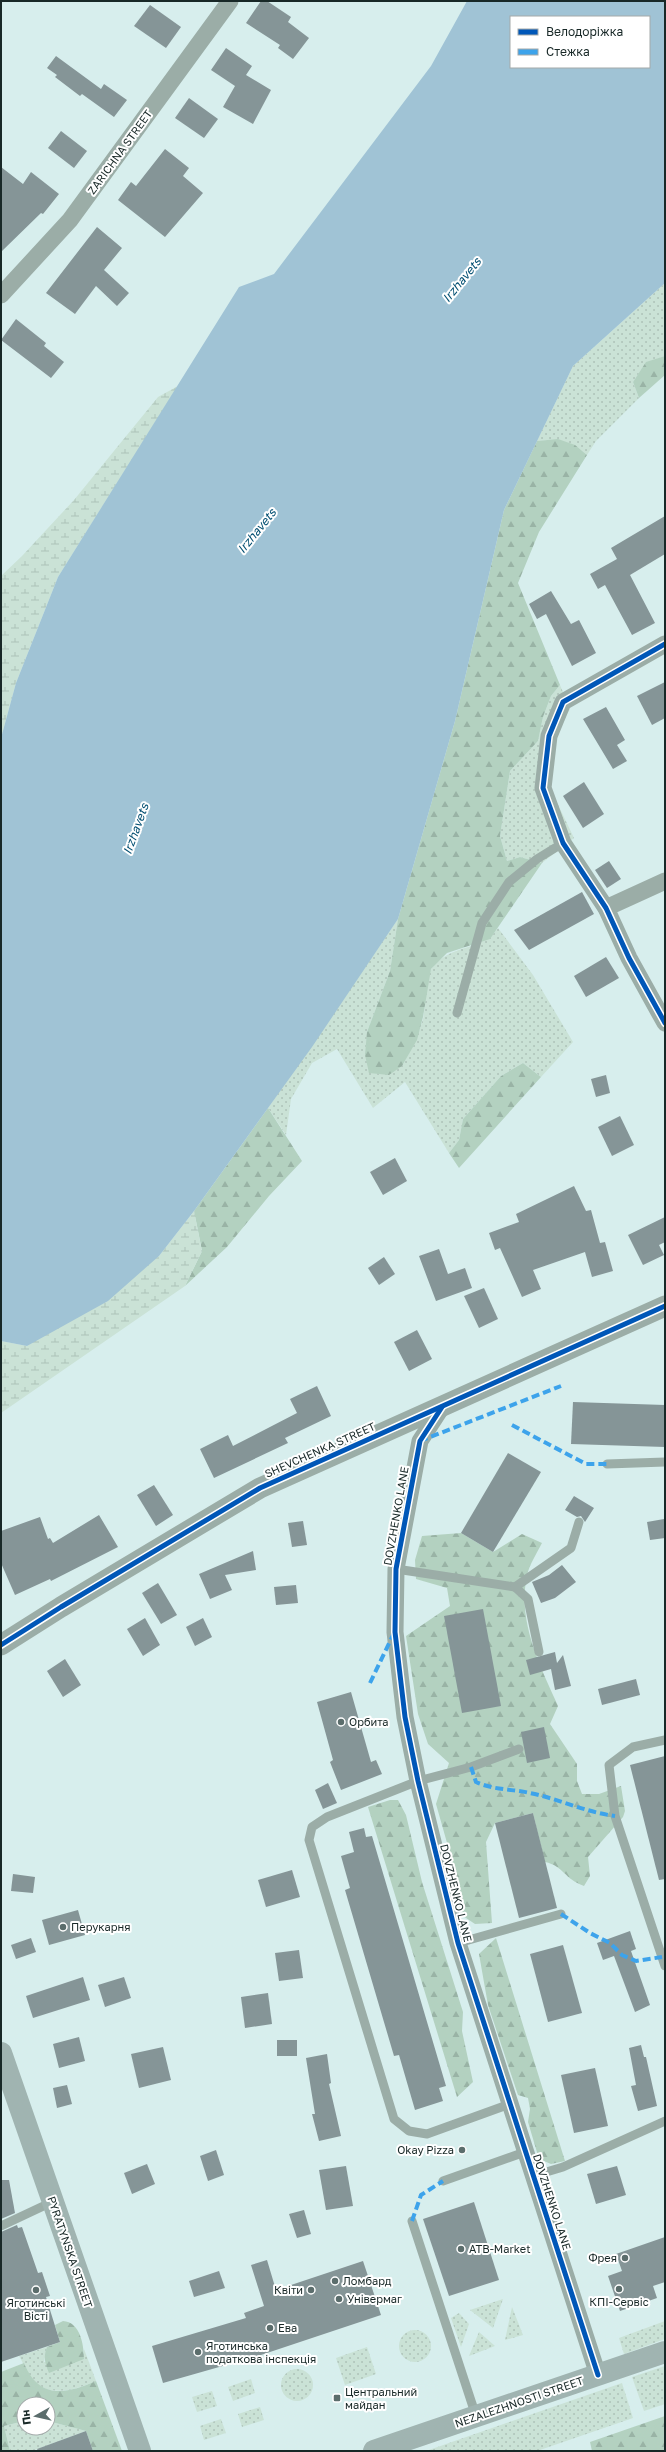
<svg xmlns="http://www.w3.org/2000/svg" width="666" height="2452" viewBox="0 0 666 2452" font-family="'Golos Text',sans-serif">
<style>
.grass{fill:url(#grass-dots)}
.forest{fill:url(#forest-firs)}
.wetland{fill:url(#wetland-marsh)}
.water{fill:#a0c3d5;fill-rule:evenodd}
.building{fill:#859597}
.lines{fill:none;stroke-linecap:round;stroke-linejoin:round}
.service{stroke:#9bada7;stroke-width:9}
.minor{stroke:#9bada7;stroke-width:17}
.tertiary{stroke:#9bada7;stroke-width:21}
.secondary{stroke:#a0b4b1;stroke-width:22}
.quiet{stroke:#3da3eb;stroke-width:4;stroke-dasharray:8 4;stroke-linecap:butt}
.cycleway-casing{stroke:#fff;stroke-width:8}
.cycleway{stroke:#0057b8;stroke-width:5}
.poi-dot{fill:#5b6d6c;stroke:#fff;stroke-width:1.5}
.labels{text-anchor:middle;stroke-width:4;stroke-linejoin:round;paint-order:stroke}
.street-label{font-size:11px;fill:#182827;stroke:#fff}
.poi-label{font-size:11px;fill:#182827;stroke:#fff;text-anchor:start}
.water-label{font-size:12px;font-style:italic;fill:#014e71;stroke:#fff}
</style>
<defs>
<pattern id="grass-dots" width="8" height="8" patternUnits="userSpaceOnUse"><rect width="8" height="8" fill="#cae2d6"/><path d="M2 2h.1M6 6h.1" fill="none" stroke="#adc2b8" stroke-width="1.8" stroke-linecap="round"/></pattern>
<pattern id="forest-firs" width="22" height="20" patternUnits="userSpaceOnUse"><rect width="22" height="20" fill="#b3d1c0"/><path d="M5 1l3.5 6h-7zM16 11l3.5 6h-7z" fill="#99b3a5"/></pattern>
<pattern id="wetland-marsh" width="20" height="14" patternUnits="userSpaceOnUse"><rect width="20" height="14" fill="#cae2d6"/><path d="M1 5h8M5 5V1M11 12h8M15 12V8" fill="none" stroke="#adc2b8"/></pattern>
</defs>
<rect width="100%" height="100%" fill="#d7eeed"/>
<g class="grass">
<path d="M665,283V356L646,363L633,382L639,398L596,441L587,455C569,440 560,439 537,441L573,366Z"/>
<polygon points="560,685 570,709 555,736 550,788 574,838 542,863 520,857 507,861 500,836 510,771 538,741 543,717 551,696"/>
<path d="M398,919L390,971L367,1032L402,1066C411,1050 418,1036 423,1019C426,1007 425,976 432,968C452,943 480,952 498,928L533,975L573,1042L541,1077L523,1063L501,1076L463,1119L459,1140L449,1153L405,1082L373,1108L337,1049L312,1063L291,1099L286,1135L268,1108Z"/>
<polygon points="503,2299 493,2328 470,2310"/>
<polygon points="512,2307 523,2335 505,2340"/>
<polygon points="459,2313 469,2324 461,2347 451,2318"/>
<polygon points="665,2321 665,2339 624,2354 619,2338"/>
<circle cx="415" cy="2346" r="16"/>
<polygon points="479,2332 495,2346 469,2356"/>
<path d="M47,2347L44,2362L84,2359V2349L96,2381C75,2390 45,2400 29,2375C25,2369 23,2362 19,2356Z"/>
<polygon points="367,2347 376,2374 345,2385 336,2358"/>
<polygon points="665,2366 665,2404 644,2411 632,2377"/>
<circle cx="297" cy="2385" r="16"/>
<polygon points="251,2379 255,2393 233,2401 228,2387"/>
<polygon points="622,2383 633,2418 537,2451 426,2451"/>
<polygon points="212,2391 217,2406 197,2412 192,2397"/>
<polygon points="260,2407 264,2420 242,2427 238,2414"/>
<polygon points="221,2419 226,2433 204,2440 200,2426"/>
<polygon points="24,2421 24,2428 48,2428 48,2421 86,2431 32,2451 10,2451 4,2426"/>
</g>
<g class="forest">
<polygon points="665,356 665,375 639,398 633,382 646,362"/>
<polygon points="558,439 575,445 587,455 539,532 518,583 560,685 551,696 543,717 538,741 510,771 500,836 507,861 520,857 542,863 490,939 447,953 431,969 423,1017 417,1040 402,1066 389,1075 369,1073 365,1055 367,1032 390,971 398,919 455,721 504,510 537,441"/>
<polygon points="523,1063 541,1077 459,1168 449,1153 459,1140 463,1119 501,1076"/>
<polygon points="268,1108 302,1161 269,1196 227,1247 185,1286 202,1251 194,1211"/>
<path d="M461,1533L493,1552L522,1534L542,1543C537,1553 529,1565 527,1576C517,1621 540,1666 558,1706L550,1724L577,1764V1781L582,1794H599L621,1786L625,1811L623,1817L588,1857L590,1876L584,1886C564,1879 564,1866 545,1862L533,1813L495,1823L486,1842L492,1923L475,1924L463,1916L454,1891L453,1864L436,1804L449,1763L428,1744L418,1714L406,1636L450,1606L447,1588L416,1579L415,1560L422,1536Z"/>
<polygon points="390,1800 398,1800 406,1815 422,1882 463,2012 462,2031 473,2082 457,2097 368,1807"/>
<polygon points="496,1938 565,2161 551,2164 539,2159 528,2122 530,2109 528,2098 518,2095 488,2005 479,1954"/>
<path d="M63,2321C80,2322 84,2344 84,2359L49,2373C45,2363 43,2357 47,2347L60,2342L55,2325Z"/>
<path d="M24,2363C39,2400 66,2394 96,2381L122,2451H93L86,2431L48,2421V2404H24V2421L4,2426L10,2451H1V2372Z"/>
<polygon points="665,2416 665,2451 592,2451 590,2442"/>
</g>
<g class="wetland">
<polygon points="178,386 58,577 16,683 1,738 1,576 22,556 74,500 158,397"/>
<polygon points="194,1211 202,1251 185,1286 1,1413 1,1341 27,1346 159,1256"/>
</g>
<path class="water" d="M467,1H665V283L573,366L504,510L455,721L398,919L312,1047L194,1211L159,1256L108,1301L27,1346L1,1341V738L16,683L58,577L239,287L274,274L431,66ZM511,17H649V67H511Z"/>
<g class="building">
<polygon points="261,1 267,1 291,17 288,22 309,38 293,59 278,48 280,45 246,23"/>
<polygon points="150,5 181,27 166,48 134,26"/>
<polygon points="226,48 252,66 246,75 271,90 253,124 223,107 235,86 211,70"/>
<polygon points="56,56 101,89 104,84 127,100 114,117 82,94 80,96 55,77 57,75 47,68"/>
<polygon points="189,98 218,119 204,138 175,118"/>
<polygon points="61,131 87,151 74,168 48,148"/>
<polygon points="165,149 189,168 183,176 203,193 165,237 118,200 131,182 136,186"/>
<polygon points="1,167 23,184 31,172 59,194 43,214 41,213 1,252"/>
<polygon points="97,227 122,248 104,270 129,293 117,306 96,286 75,314 46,293"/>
<polygon points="16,319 46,343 44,346 64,362 51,378 1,340"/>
<polygon points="665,516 665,554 630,575 655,623 632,635 605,585 598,589 590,574 617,559 611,548"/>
<polygon points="551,591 571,624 579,620 596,653 572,666 546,614 537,619 529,604"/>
<polygon points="665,682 665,718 652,725 637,696"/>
<polygon points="606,707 625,740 617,745 627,761 613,769 583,719"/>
<polygon points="584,782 604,814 583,828 563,796"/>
<polygon points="609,861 621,879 607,888 595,870"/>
<polygon points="582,892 594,914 529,950 514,930"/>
<polygon points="606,957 619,978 586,997 574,976"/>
<polygon points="606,1075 610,1093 596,1097 591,1079"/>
<polygon points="620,1116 634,1145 612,1156 598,1127"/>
<polygon points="395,1158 407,1181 383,1195 370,1172"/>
<polygon points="574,1186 586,1211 591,1210 600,1243 605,1242 613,1271 592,1277 585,1252 533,1270 541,1289 522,1297 500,1248 495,1250 489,1233 519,1222 516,1214"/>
<polygon points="665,1217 665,1242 659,1245 664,1255 643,1265 628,1235"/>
<polygon points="439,1249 448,1274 465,1268 472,1288 436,1301 419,1256"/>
<polygon points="384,1257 395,1274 379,1285 368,1268"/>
<polygon points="484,1288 498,1319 479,1328 464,1296"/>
<polygon points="417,1330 432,1359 409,1371 394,1342"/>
<polygon points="317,1386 331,1416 285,1438 288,1443 214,1478 200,1449 228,1435 233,1446 297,1413 290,1399"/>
<polygon points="573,1402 665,1405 665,1447 571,1444"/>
<polygon points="508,1453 541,1472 493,1552 461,1533"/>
<polygon points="154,1485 173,1515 156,1526 137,1495"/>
<polygon points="574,1496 594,1508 585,1522 581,1516 577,1517 565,1510"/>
<polygon points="99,1515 118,1547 51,1581 50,1579 15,1595 1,1563 1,1531 40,1517 48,1539 50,1538 53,1543"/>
<polygon points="664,1519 665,1538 650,1540 647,1522"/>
<polygon points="303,1521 307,1545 292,1547 288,1523"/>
<polygon points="253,1551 256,1570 225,1575 232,1590 210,1599 199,1574"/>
<polygon points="562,1565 576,1582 555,1598 541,1603 532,1582 549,1575"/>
<polygon points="158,1583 177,1615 161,1624 142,1593"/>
<polygon points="296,1585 298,1603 276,1605 274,1587"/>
<polygon points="483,1609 501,1706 462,1713 444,1616"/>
<polygon points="145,1618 160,1645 143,1656 127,1629"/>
<polygon points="203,1618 212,1637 195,1646 186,1627"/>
<polygon points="555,1652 557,1663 563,1655 571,1686 555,1690 551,1669 530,1675 526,1660"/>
<polygon points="65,1659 81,1685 63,1697 47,1671"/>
<polygon points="636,1679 640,1695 602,1705 598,1689"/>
<polygon points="351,1692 371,1762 376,1760 382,1774 341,1790 330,1762 333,1760 317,1702"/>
<polygon points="544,1727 550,1758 527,1763 521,1732"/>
<polygon points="665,1756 665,1879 659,1880 630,1765"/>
<polygon points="328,1783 337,1803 323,1809 315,1790"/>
<polygon points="533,1813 557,1908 519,1918 495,1823"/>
<polygon points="364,1828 366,1837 372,1836 446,2086 439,2088 443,2101 415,2110 399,2055 394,2056 345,1890 350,1888 341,1856 354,1852 349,1832"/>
<polygon points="292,1870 300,1897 266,1907 258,1880"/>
<polygon points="13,1874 35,1877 33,1893 11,1891"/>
<polygon points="78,1910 85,1935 49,1945 42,1920"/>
<polygon points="630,1931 636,1949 631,1951 650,2005 635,2012 614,1956 603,1960 597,1943"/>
<polygon points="31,1938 36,1952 16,1959 11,1945"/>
<polygon points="563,1945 582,2013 548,2022 530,1954"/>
<polygon points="299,1950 303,1978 279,1981 275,1953"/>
<polygon points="83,1977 90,2000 33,2018 26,1996"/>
<polygon points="124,1977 131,1998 105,2007 98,1985"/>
<polygon points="268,1993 272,2024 245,2028 241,1997"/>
<polygon points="79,2037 85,2061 59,2068 53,2044"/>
<rect x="277" y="2040" width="20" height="16"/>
<polygon points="641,2045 644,2057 646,2057 657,2106 638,2111 631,2086 636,2085 629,2048"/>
<polygon points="163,2047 171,2080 139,2088 131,2054"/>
<polygon points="327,2054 331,2083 329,2084 341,2136 319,2141 312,2114 315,2114 306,2058"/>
<polygon points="595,2068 608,2126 574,2133 561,2075"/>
<polygon points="67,2085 72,2104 57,2108 53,2088"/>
<polygon points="216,2150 224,2175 208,2181 200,2156"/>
<polygon points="147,2164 155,2184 132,2194 124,2173"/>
<polygon points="346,2166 353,2206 326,2210 319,2170"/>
<polygon points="617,2166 626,2195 596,2204 587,2174"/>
<polygon points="1,2180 9,2180 15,2213 1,2219"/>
<polygon points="474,2202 499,2280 449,2296 423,2219"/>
<polygon points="304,2210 311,2234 297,2238 289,2214"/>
<polygon points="17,2225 18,2228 22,2227 38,2273 42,2272 50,2296 46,2297 60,2342 1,2362 1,2232"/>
<polygon points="665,2237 665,2282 653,2286 657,2298 620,2311 608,2276 622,2271 616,2254"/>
<polygon points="267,2260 276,2290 363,2261 381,2315 258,2356 163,2383 152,2346 246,2318 244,2313 264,2306 251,2265"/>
<polygon points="219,2271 225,2288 194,2297 189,2281"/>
<polygon points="86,2431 93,2451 38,2451 37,2449"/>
</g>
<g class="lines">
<g class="service">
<polyline points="457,1013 482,923 509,882 537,859 563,843"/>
<polyline points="607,1464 665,1462"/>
<polyline points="396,1569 515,1587 571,1548 579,1522"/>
<polyline points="515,1587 528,1599 539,1652"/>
<polyline points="665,1740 633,1747 609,1765 615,1816 665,1966"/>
<polyline points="458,1943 561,1914"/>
<polyline points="510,2104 427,2134 409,2131 394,2119 309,1840 312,1827 327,1817 418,1781 471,1767 519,1749"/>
<polyline points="533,2176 563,2167 665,2121"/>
<polyline points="443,2181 525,2152"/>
<polyline points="412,2221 476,2416"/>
<polyline points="1,2226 52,2202"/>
</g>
<g class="minor">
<polyline points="1,295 70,220 230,1"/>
<polyline points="665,644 563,702 549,736 543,788 563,843 606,908 629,958 665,1023"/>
<polyline points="606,908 665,881"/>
<polyline points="442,1407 420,1441 396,1569 395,1632 405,1717 418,1781 458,1943 598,2375"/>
</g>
<polyline class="tertiary" points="1,1645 61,1607 260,1488 665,1306"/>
<g class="secondary">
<polyline points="1,2053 140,2451"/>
<polyline points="374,2451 665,2352"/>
</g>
<g class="quiet">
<polyline points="512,1425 586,1464 607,1464"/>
<polyline points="420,1441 561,1386"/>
<polyline points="370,1683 394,1633"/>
<path d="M471,1767L476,1782C493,1790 512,1789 530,1793C559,1799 585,1812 615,1816"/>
<polyline points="561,1914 590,1933 610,1943 622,1955 636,1961 662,1957"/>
<polyline points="412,2221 421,2195 443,2181"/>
</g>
<defs>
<g id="cycleway">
<polyline points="665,644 563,702 549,736 543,788 563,843 606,908 629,958 665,1023"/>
<polyline points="442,1407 420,1441 396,1569 395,1632 405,1717 418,1781 458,1943 598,2375"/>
<polyline points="1,1645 61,1607 260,1488 665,1306"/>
</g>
</defs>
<use href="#cycleway" class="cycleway-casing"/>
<use href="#cycleway" class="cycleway"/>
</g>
<g class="poi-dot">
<circle cx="341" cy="1722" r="4"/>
<circle cx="63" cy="1927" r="4"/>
<circle cx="462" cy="2150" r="4"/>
<circle cx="461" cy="2249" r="4"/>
<circle cx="625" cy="2258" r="4"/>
<circle cx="335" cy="2281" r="4"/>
<circle cx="619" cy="2289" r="4"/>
<circle cx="36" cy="2290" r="4"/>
<circle cx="311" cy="2290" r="4"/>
<circle cx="339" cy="2299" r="4"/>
<circle cx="270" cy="2328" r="4"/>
<circle cx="198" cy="2352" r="4"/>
<rect x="333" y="2394" width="8" height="8" rx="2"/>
</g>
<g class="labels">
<g class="street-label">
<text transform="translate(120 152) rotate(-54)" y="4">ZARICHNA STREET</text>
<text transform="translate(320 1450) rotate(-24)" y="4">SHEVCHENKA STREET</text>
<text transform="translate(396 1516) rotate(-80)" y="4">DOVZHENKO LANE</text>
<text transform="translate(456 1893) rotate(76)" y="4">DOVZHENKO LANE</text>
<text transform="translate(552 2202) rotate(72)" y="4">DOVZHENKO LANE</text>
<text transform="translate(70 2252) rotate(71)" y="4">PYRATYNSKA STREET</text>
<text transform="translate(519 2402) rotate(-19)" y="4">NEZALEZHNOSTI STREET</text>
</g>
<g class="poi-label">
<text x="349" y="1726">Орбита</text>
<text x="71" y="1931">Перукарня</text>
<text x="454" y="2154" text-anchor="end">Okay Pizza</text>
<text x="469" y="2253">ATB-Market</text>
<text x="617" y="2262" text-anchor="end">Фрея</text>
<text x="343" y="2285">Ломбард</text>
<text x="303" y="2294" text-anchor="end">Квіти</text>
<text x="347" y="2303">Універмаг</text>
<text x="619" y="2306" text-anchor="middle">КПІ-Сервіс</text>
<text x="36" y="2307" text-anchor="middle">Яготинські<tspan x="36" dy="13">Вісті</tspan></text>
<text x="278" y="2332">Ева</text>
<text x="206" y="2350">Яготинська<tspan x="206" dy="13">податкова інспекція</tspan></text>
<text x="345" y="2396">Центральний<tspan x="345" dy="13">майдан</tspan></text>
</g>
<g class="water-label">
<text transform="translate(462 280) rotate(-51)" y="4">Irzhavets</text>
<text transform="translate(257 531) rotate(-51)" y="4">Irzhavets</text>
<text transform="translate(136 829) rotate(-70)" y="4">Irzhavets</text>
</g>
</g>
<rect width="666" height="2452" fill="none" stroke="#182827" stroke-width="4"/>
<rect x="510" y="16" width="140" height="52" fill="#ffffff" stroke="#a3a9a9"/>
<rect x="518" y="29" width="20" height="6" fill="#0057b8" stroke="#a3a9a9"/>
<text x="546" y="36" font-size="12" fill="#182827">Велодоріжка</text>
<rect x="518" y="49" width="20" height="6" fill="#3da3eb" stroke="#a3a9a9"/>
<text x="546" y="56" font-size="12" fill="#182827">Стежка</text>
<g transform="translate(36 2416) rotate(262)"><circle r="19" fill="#ffffff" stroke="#a3a9a9"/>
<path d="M0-3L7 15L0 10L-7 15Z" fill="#5b6d6c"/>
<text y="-6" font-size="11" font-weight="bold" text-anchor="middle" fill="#182827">Пн</text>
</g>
</svg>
